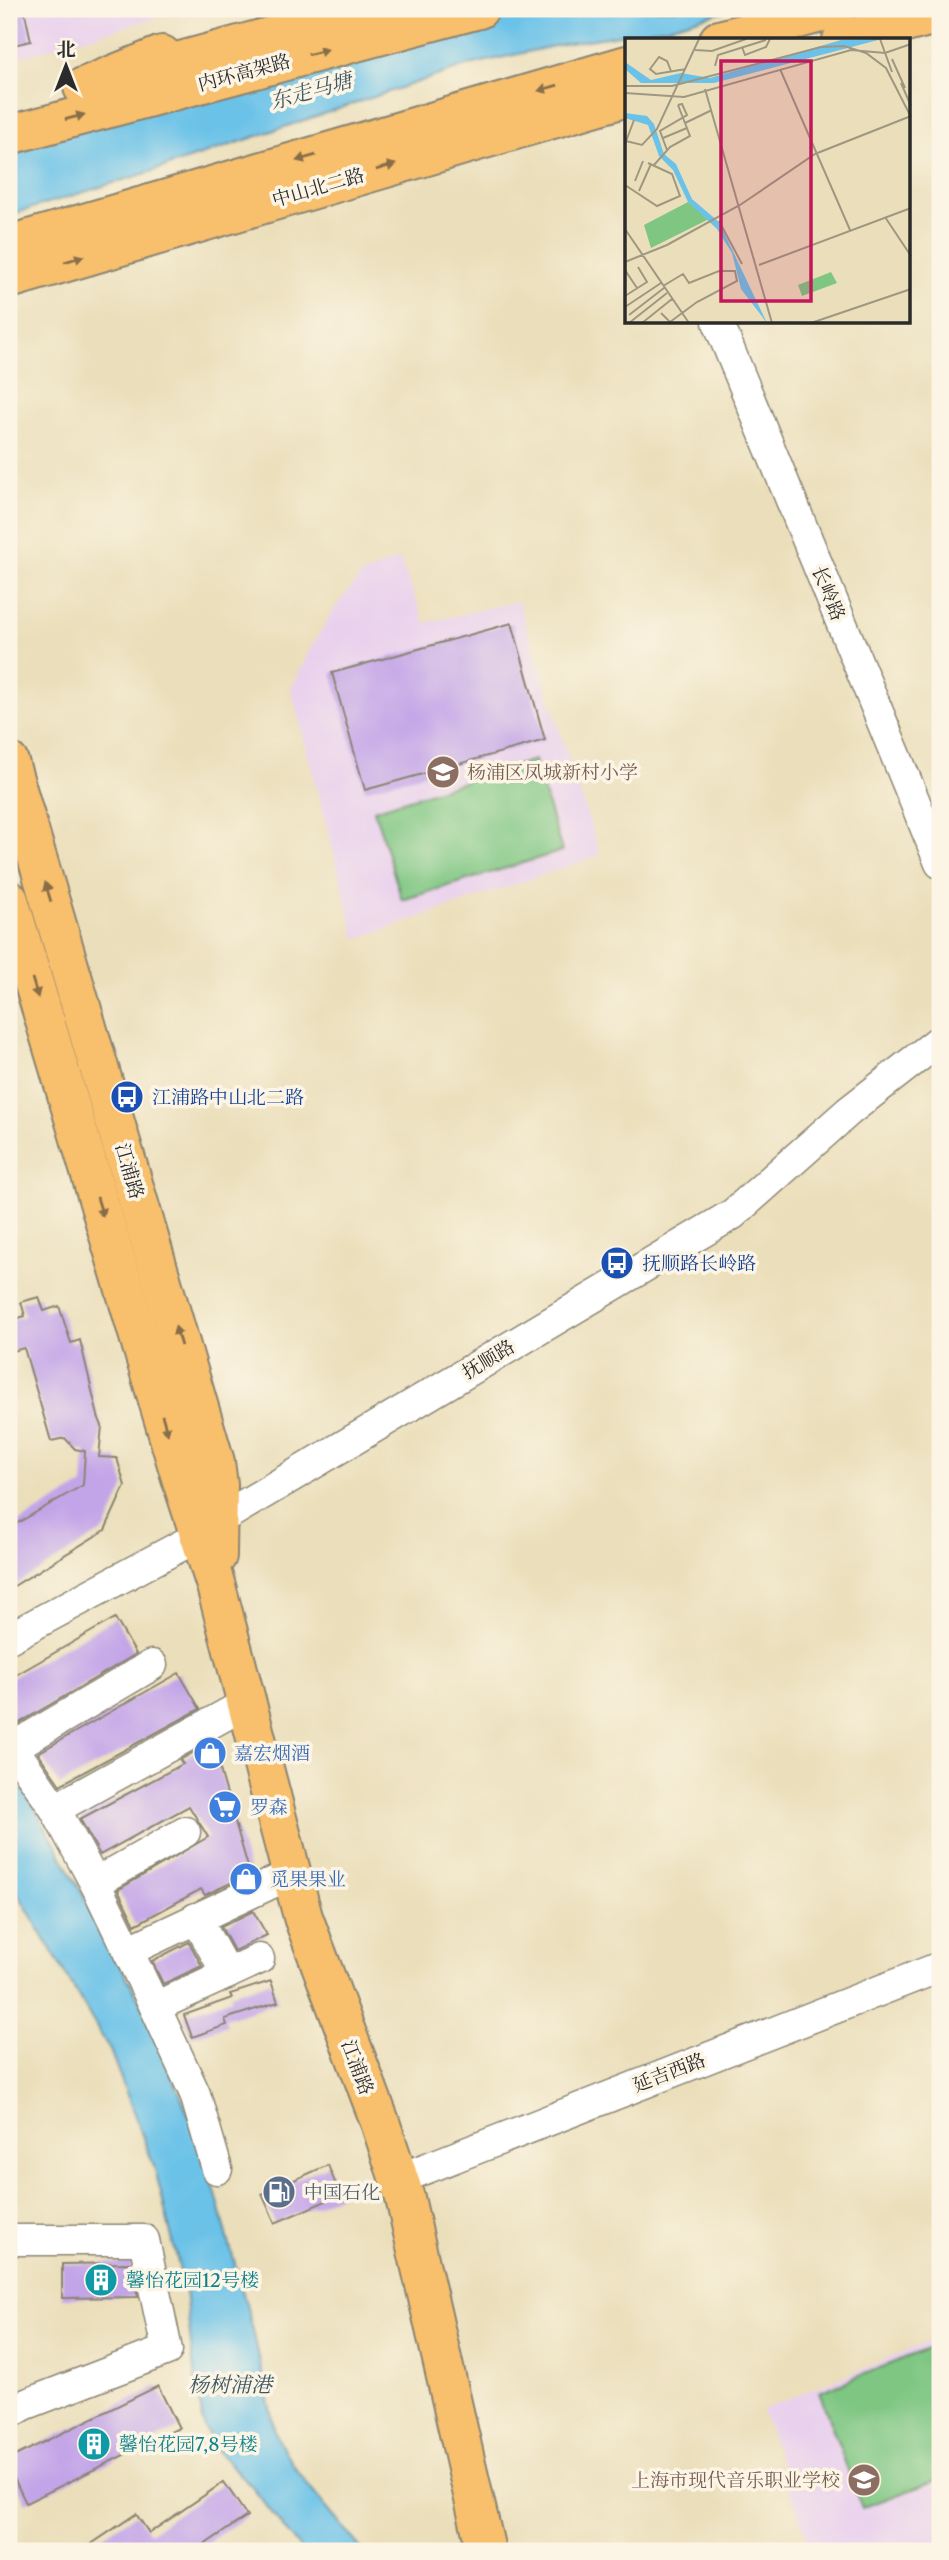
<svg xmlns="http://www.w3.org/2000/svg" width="949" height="2560" viewBox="0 0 949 2560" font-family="'Libre Caslon Text','Noto Serif SC',serif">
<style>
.built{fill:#e9d1ed}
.green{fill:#7ec682;stroke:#547856;stroke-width:2}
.water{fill:#6bc2e8;stroke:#4b768a;stroke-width:2}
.building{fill:#c2a4e8}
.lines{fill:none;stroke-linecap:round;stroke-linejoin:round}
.minor-casing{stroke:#8b8573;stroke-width:33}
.major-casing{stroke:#8b8573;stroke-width:42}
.highway-casing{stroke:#8b8573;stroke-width:42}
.minor{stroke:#fff;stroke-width:30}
.major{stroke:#f8bf6c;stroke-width:38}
.highway{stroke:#f8bf6c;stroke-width:38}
.oneway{fill:#876e48}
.labels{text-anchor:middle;stroke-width:7;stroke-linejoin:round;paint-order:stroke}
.street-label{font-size:19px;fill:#2b2b2b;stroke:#fcf5e5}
.education-label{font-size:19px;fill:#785e54;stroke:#fcf5e5;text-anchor:start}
.transit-label{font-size:19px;fill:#164399;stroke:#fcf5e5;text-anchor:start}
.shop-label{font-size:19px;fill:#366cbe;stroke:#fcf5e5;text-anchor:start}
.service-label{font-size:19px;fill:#4e5e75;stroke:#fcf5e5;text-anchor:start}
.culture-label{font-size:19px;fill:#0d838f;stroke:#fcf5e5;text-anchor:start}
.water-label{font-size:21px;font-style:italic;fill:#3e5864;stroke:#fcf5e5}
.inset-road{fill:none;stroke:#9e9781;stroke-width:2}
.view{fill:#c2185b;fill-opacity:0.15;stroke:#c2185b;stroke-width:3.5}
.inset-edge{fill:none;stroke:#2b2b2b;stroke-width:3.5}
</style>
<rect width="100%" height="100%" fill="#fcf5e5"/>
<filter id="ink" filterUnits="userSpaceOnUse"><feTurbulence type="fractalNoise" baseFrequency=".0143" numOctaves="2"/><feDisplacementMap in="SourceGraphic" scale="14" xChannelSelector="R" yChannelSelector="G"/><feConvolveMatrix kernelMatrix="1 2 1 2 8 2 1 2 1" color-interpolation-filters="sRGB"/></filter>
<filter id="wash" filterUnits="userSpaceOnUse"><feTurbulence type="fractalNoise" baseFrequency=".00686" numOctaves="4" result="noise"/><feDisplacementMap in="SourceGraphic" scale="28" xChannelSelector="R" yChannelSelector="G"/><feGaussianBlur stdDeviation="1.57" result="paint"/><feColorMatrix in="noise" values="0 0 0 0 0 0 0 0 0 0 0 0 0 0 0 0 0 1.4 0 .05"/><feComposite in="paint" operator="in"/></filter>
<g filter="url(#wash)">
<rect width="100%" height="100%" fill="#ebdfbb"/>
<g class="built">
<polygon points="9,9 187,9 9,60"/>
<polygon points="399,558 425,623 518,601 600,855 356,939 291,689 311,647 334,609 361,575"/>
<polygon points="940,2337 940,2551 812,2551 762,2410"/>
</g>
<g class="green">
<polygon points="534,760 562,851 402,900 374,810"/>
<polygon points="940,2344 940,2479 862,2508 819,2392"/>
</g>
<g class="water">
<polygon points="491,9 731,9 668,27 563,44 469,65 153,171 9,215 9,147"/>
<path d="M9,1769L31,1802L59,1851L149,2018L206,2158L253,2330L275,2432C294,2476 333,2514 363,2551H302L251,2486L217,2451L205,2429L195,2380L185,2291L155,2169L110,2050L9,1878Z"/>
</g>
<g id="blocks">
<g class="building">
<polygon points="9,9 24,9 31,41 9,46"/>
<polygon points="512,623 545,740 365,790 332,673"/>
<polygon points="39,1297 44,1311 59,1306 71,1343 80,1340 98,1416 102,1426 99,1457 117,1458 125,1486 105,1530 9,1589 9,1528 83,1485 85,1451 75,1449 65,1438 51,1441 24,1348 9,1352 9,1321 25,1316 21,1302"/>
<polygon points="115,1618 136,1654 14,1726 9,1725 9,1679"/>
<polygon points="179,1673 200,1709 60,1785 38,1753"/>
<polygon points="212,1742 250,1874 205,1895 201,1889 135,1925 118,1890 208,1837 189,1806 100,1855 80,1819 183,1764 180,1760"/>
<polygon points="253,1911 267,1935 234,1951 221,1927"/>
<polygon points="189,1942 202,1966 163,1984 152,1961"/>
<polygon points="271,1981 278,2002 225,2019 227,2025 192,2037 184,2015 232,1998 230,1994"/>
<polygon points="328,2165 340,2195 275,2223 262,2194"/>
<polygon points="131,2263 138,2297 62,2298 62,2264"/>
<polygon points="158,2386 179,2428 26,2503 9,2468 9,2459"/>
<polygon points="224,2482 247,2516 195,2551 81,2551 136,2514 149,2533"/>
</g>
</g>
</g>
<g filter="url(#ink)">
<use href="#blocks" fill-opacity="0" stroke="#8b8573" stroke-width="2"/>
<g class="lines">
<defs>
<g id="minor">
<polyline points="718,322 940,863"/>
<polyline points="9,1638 199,1536 217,1521 733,1214 849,1111 940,1040"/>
<polyline points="9,1742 55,1809 95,1883 155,2007 195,2094 217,2169"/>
<polyline points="13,1747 152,1665"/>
<polyline points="55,1809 247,1703"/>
<polyline points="95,1883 185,1832"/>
<polyline points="196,1918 227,1974"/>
<polyline points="128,1951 291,1874"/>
<polyline points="155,2007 259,1959"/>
<polyline points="399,2179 940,1967"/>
<polyline points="9,2240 144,2240 167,2350 24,2405 9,2414"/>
</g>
<g id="major">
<polyline points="719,40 836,9"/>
<polyline points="842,40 940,14"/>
<polyline points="9,245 627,65"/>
<polyline points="9,279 627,97"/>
<polyline points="9,762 215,1462 218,1485 217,1556"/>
<polyline points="9,900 182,1481 216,1586 303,1917 380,2122 405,2198 486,2551"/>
</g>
<g id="highway">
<polyline points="140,72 371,9"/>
<polyline points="83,87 162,55"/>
<polyline points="9,135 479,9"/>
</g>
</defs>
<use href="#minor" class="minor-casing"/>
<use href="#major" class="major-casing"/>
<use href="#highway" class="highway-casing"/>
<use href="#minor" class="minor"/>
<use href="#major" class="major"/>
<use href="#highway" class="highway"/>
</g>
<defs><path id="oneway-solid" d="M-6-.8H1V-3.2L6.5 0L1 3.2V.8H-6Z" transform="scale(1.75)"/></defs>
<g class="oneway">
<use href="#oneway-solid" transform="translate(318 52) rotate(-15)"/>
<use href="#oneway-solid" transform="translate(548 88) rotate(164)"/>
<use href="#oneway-solid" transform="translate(75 117) rotate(-15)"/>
<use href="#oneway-solid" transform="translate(306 158) rotate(164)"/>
<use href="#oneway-solid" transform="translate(386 167) rotate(-16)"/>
<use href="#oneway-solid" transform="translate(74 259) rotate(-17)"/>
<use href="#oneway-solid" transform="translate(48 892) rotate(-107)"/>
<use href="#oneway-solid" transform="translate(35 988) rotate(73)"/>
<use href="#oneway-solid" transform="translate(100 1207) rotate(73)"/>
<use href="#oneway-solid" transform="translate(178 1336) rotate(-106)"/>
<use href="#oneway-solid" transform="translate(165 1425) rotate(73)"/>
</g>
</g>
<defs>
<symbol id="school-disc" viewBox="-11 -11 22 22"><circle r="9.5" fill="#8d6e63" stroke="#fcf5e5"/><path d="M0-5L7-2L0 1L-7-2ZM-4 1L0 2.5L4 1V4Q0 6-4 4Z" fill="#fff"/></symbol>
<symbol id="bus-disc" viewBox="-11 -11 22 22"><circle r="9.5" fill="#1a4fb4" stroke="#fcf5e5"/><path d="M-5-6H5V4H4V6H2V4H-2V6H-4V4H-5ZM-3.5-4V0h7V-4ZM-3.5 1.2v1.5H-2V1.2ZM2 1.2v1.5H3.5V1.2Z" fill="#fff"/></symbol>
<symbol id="shop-disc" viewBox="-11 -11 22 22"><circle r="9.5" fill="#3f7fe0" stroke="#fcf5e5"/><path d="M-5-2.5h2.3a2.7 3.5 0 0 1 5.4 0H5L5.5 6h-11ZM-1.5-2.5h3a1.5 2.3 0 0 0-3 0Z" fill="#fff"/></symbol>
<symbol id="supermarket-disc" viewBox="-11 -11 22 22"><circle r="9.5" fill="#3f7fe0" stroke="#fcf5e5"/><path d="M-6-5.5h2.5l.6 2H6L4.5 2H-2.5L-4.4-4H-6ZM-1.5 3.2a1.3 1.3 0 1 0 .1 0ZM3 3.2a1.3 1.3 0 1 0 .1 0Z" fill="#fff"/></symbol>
<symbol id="fuel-disc" viewBox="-11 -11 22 22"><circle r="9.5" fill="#5c6f8a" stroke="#fcf5e5"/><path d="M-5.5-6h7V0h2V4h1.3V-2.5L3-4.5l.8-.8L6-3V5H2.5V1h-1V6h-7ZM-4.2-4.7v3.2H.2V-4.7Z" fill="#fff"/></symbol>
<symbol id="building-disc" viewBox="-11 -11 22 22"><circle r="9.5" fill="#0f9aa8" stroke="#fcf5e5"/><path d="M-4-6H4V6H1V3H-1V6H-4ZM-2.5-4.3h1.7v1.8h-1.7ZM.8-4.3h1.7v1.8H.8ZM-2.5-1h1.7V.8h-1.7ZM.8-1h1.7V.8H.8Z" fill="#fff"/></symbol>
</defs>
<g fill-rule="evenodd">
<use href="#school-disc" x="424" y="753" width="38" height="38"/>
<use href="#bus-disc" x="108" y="1078" width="38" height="38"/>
<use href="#bus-disc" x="598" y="1244" width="38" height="38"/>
<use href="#shop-disc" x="191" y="1734" width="38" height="38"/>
<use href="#supermarket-disc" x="206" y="1788" width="38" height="38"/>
<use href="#shop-disc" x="227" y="1860" width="38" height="38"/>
<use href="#fuel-disc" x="260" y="2173" width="38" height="38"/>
<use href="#building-disc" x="82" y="2261" width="38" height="38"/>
<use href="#building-disc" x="75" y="2425" width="38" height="38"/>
<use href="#school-disc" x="845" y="2461" width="38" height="38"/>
</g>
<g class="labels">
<g class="street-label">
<text transform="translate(244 72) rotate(-15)" y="7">内环高架路</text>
<text transform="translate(318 187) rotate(-16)" y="7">中山北二路</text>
<text transform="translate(829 593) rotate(68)" y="7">长岭路</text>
<text transform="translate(130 1171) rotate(74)" y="7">江浦路</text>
<text transform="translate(488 1359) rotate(-31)" y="7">抚顺路</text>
<text transform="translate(358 2067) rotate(69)" y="7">江浦路</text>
<text transform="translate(669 2072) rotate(-21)" y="7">延吉西路</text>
</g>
<g class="education-label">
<text x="467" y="779">杨浦区凤城新村小学</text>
<text x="840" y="2487" text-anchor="end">上海市现代音乐职业学校</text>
</g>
<g class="transit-label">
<text x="152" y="1104">江浦路中山北二路</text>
<text x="642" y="1270">抚顺路长岭路</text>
</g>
<g class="shop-label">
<text x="234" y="1760">嘉宏烟酒</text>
<text x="250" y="1814">罗森</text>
<text x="270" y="1886">觅果果业</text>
</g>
<g class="service-label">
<text x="304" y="2199">中国石化</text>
</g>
<g class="culture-label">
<text x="126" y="2287">馨怡花园12号楼</text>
<text x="119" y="2451">馨怡花园7,8号楼</text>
</g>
<g class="water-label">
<text transform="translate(311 91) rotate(-16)" y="7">东走马塘</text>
<text x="230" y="2392">杨树浦港</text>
</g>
</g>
<g transform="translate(625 38)">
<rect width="285" height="285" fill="#ebdfbb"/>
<path d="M63,164L84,181L26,210L19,187ZM206,234L212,245L177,258L173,247Z" fill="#7ec682"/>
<path d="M257,1L89,45H16L0,31V24L26,42L56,35L85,40L216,2ZM0,75L22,78L29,86L39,116L51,126L67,161L94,184L142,285L116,251L107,215L92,191L63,164L48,132L34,118L23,87L0,80Z" fill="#6bc2e8"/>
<path class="inset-road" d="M255,1L267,34M117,9L120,17L141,9L145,1M70,12L87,13L121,1M267,21L280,50M90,28L93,17L141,2M155,31L225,192M46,33L42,23L34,19L25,31L31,36L61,31M276,45L286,68M0,48H47L196,9L219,8L241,15L261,30L286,79M80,51L147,285M0,55L59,59L226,12L260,15L286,6M60,85L87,72M38,100L62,90M1,103L17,107L32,91L74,1M0,106L9,82M42,112L35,93L62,77L57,66L53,67M29,127L45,109L65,98L53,67M10,143L18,123M0,147L32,168L55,158L47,136L23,125M14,153L26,126M260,179L286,218M94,183L117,226M0,191L64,285M0,224L42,207L115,167L190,116L286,78M134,227L286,170M0,232L12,250M0,258L22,244L13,229M0,269L36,245M36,275L45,284L72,264L112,243L110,233H94L64,245L58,236L38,248M4,277L39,250M4,285L42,255M17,285L47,261M186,285L286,251"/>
<path class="view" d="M96,23H186V263H96Z"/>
<rect width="285" height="285" class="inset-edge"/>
</g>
<rect width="949" height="2560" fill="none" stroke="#fcf5e5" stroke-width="35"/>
<g transform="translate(66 66)" stroke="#fcf5e5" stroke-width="5" paint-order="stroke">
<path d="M0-5L12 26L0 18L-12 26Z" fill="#2b2b2b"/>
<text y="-10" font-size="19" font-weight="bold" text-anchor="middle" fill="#2b2b2b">北</text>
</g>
</svg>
